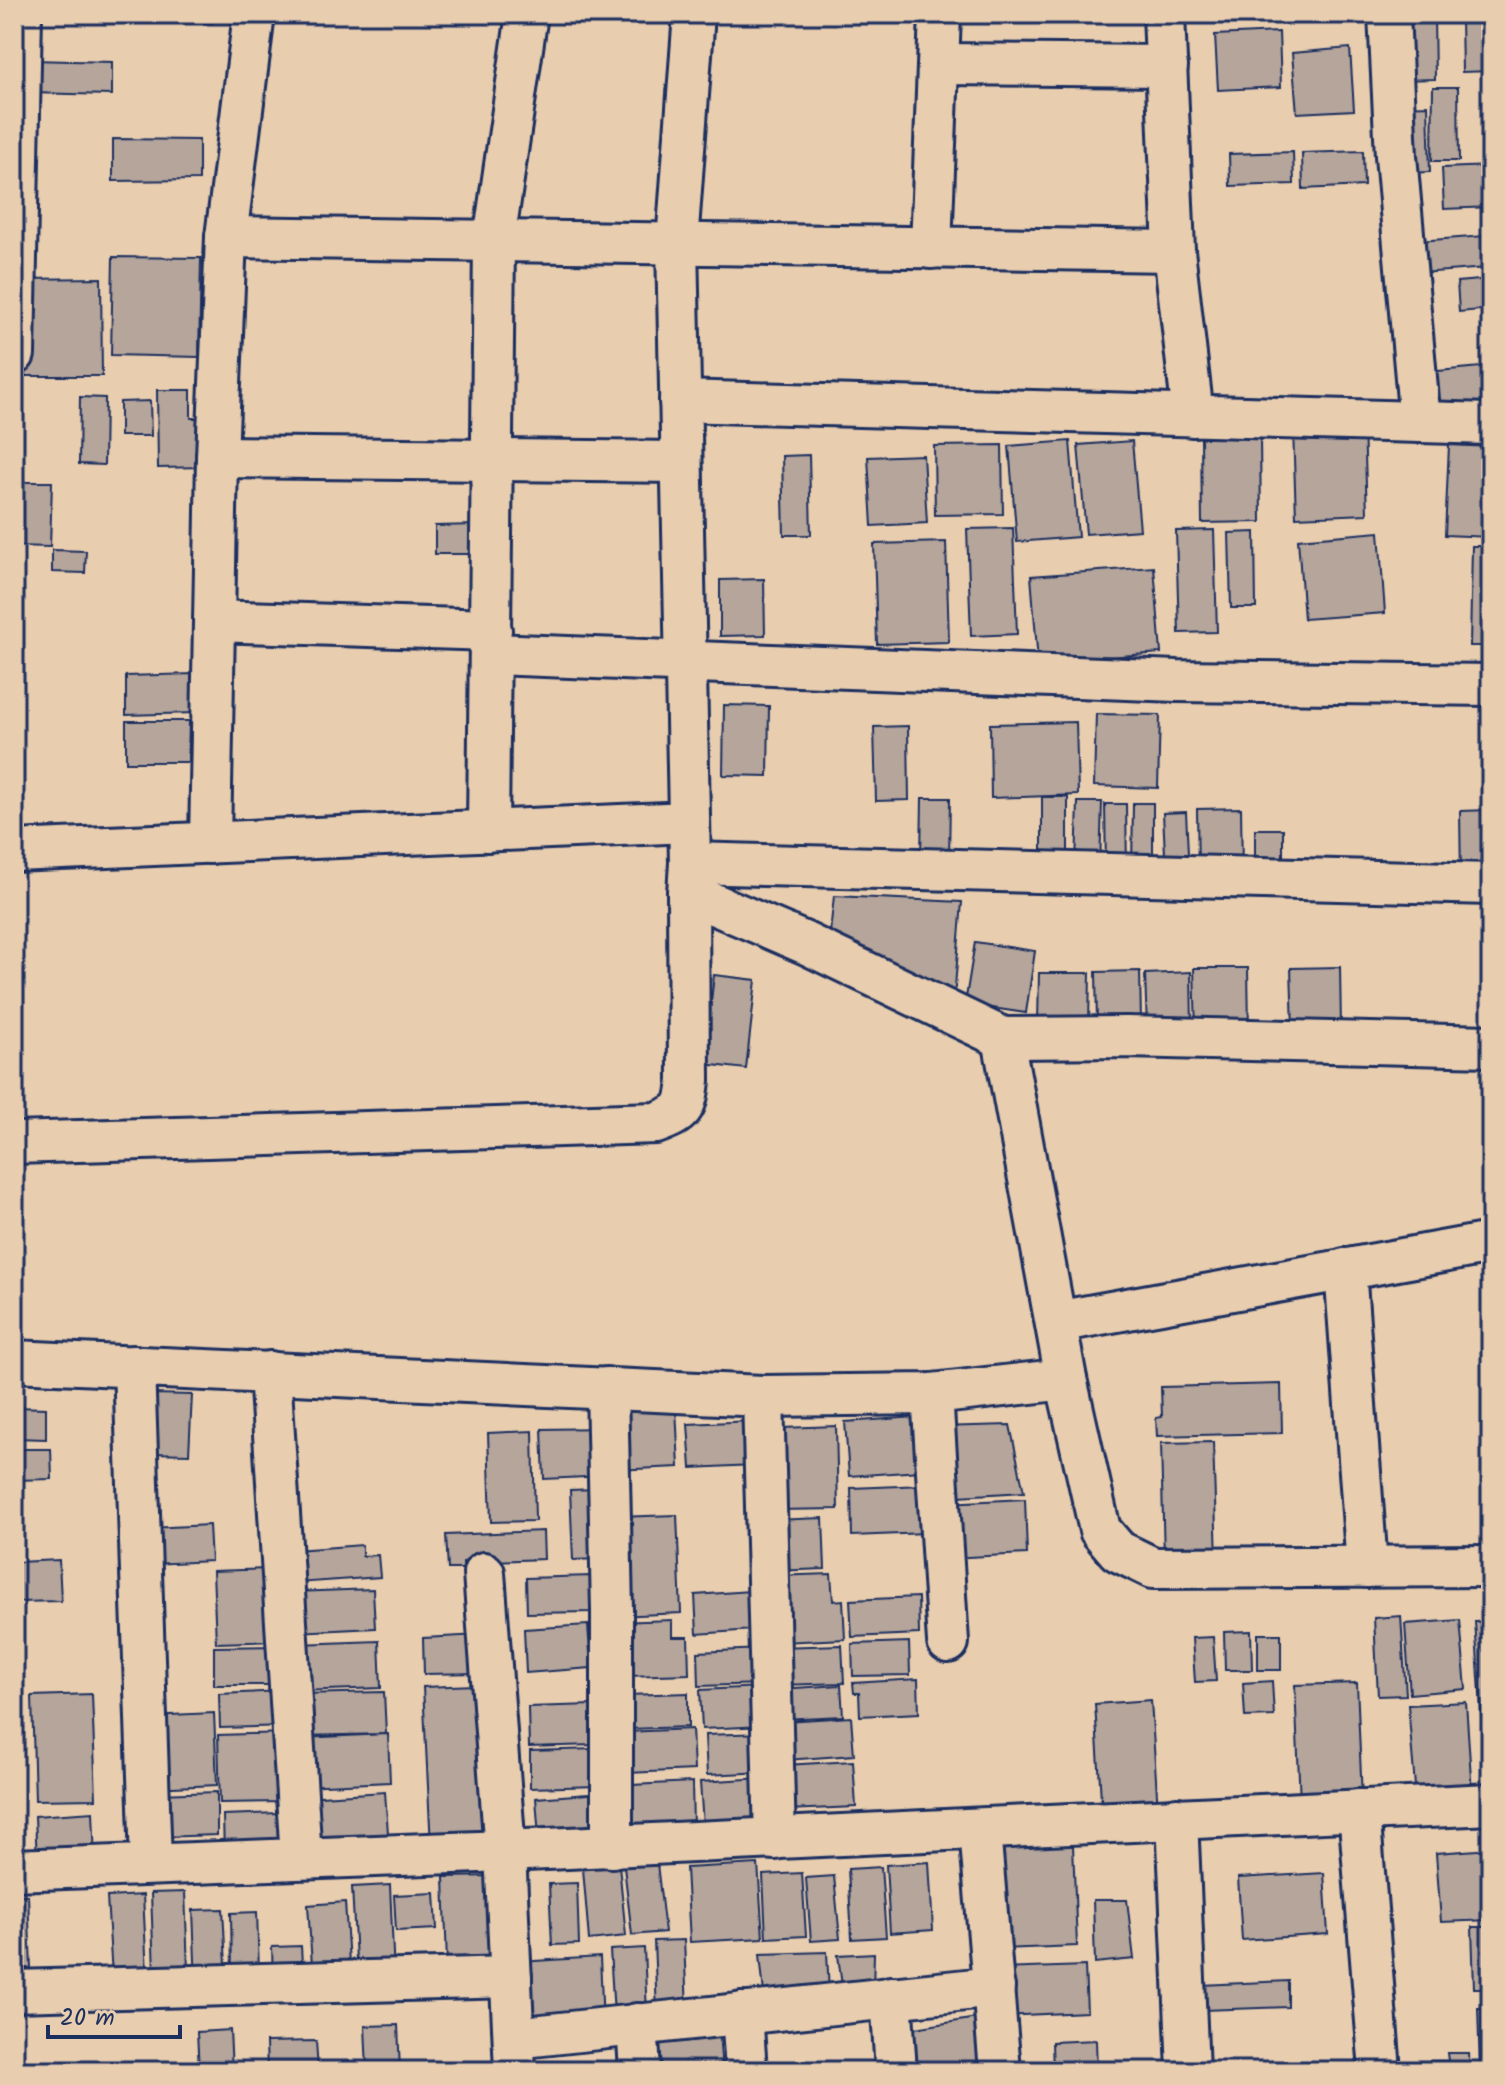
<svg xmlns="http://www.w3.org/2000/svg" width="1505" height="2085" viewBox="0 0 1505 2085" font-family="Kalam,sans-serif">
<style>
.building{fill:#b5a59b;stroke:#1b2f5e;stroke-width:2}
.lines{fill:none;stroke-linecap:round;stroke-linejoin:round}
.minor-casing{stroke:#1b2f5e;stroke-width:46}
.minor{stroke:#e8cdaf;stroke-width:40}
</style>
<rect width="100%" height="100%" fill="#e8cdaf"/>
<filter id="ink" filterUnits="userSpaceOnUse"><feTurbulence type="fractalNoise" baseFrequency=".0125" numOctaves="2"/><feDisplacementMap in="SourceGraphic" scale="16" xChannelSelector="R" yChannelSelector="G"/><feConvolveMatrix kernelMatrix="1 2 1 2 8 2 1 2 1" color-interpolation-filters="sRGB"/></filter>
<g filter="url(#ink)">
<g class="building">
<polygon points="121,14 213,14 213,23 121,21"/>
<polygon points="1434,16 1435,79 1401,80 1399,17"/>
<polygon points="1490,17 1491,71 1462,72 1461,19"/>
<polygon points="1279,32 1281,87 1218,90 1215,35"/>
<polygon points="1350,48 1354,110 1297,113 1292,53"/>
<polygon points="30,60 112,62 112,95 29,93"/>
<polygon points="1433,87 1458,87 1459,161 1432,161"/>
<polygon points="1428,105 1430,172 1405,173 1403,106"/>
<polygon points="113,139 199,140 199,180 113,181"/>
<polygon points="1363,151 1364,186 1303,189 1302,153"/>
<polygon points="1293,152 1294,184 1230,186 1229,154"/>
<polygon points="1491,166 1491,207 1444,209 1442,168"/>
<polygon points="1485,236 1487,268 1421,273 1418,241"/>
<polygon points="113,257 201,258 199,357 111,355"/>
<polygon points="101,278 102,376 20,376 20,279"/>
<polygon points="1491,279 1491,309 1459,312 1457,282"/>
<polygon points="1491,366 1491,405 1431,410 1428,372"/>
<polygon points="157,390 191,390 191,418 204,418 204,467 158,468"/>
<polygon points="80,397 105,398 104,465 79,464"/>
<polygon points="150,401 151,436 120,436 120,402"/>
<polygon points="1364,426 1367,514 1296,517 1293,429"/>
<polygon points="1260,437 1261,522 1202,523 1201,438"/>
<polygon points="1070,441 1078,537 1017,542 1009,446"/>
<polygon points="1132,441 1140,530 1086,534 1078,445"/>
<polygon points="1002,445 1003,514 935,515 934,446"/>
<polygon points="1449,445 1491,447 1491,537 1445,535"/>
<polygon points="809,455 811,535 784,535 782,456"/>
<polygon points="923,455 927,523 872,526 868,457"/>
<polygon points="16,482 52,482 50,547 15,546"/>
<polygon points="477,525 478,554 435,554 435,526"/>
<polygon points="1013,528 1017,634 971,636 967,529"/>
<polygon points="1214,530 1217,632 1179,633 1176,531"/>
<polygon points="1255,532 1256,608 1231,608 1229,533"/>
<polygon points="1379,532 1385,613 1304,619 1298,539"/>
<polygon points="946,542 949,642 877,644 874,544"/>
<polygon points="1472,546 1491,546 1491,646 1470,646"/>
<polygon points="52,550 86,551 85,573 52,572"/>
<polygon points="1154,567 1161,653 1038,662 1031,576"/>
<polygon points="764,579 765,635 720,636 720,580"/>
<polygon points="194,674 195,713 126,715 126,676"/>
<polygon points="724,705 769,706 768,776 723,775"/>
<polygon points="1096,714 1160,715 1158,788 1094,786"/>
<polygon points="126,721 189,721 188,762 126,762"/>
<polygon points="1076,722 1078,795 991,798 990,724"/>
<polygon points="908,726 909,800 876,801 874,727"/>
<rect x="1042" y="797" width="26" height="72"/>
<polygon points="922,798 950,798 949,861 921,861"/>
<polygon points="1078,802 1102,802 1100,866 1076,866"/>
<polygon points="1133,803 1153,803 1153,869 1132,869"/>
<polygon points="1105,804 1126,804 1127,871 1106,870"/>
<polygon points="1241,808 1242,871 1198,871 1197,809"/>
<polygon points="1491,810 1491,880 1461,880 1460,811"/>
<polygon points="1186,812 1189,874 1166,875 1163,813"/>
<rect x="1255" y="829" width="28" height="44"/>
<polygon points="834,896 962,902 954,999 829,942"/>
<polygon points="975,942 1035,951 1026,1013 965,1004"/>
<polygon points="1340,967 1341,1028 1293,1029 1291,968"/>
<polygon points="1194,968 1248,968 1249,1028 1196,1029"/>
<polygon points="1140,971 1141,1023 1097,1024 1096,972"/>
<polygon points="1191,972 1192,1027 1147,1028 1145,974"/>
<polygon points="1039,973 1090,973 1089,1025 1038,1024"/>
<polygon points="714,975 756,980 746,1069 704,1064"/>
<polygon points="1281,1384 1282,1433 1157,1436 1156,1418 1162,1417 1161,1387"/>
<polygon points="153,1394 192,1395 189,1454 151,1453"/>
<polygon points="14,1407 46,1408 46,1439 14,1438"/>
<polygon points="676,1408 679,1467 614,1470 612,1411"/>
<polygon points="917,1417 920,1471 849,1476 845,1422"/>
<polygon points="752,1421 754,1465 691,1468 688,1424"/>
<polygon points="1010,1425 1024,1492 942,1497 937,1427"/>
<polygon points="836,1426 838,1509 775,1510 782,1428"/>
<polygon points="605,1428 607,1476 544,1479 542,1429"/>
<polygon points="533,1431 535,1521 491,1522 488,1433"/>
<polygon points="1213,1442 1217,1558 1164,1559 1161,1443"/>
<polygon points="14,1449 51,1449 52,1479 14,1480"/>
<polygon points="924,1485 926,1533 852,1536 851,1488"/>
<polygon points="596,1489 599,1559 573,1560 570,1490"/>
<polygon points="1025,1499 1027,1554 949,1558 946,1503"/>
<polygon points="677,1515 681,1613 618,1616 615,1517"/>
<polygon points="823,1518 825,1569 773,1571 772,1520"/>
<polygon points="209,1525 211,1561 152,1564 150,1528"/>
<polygon points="543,1531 544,1559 463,1562 463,1569 448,1569 446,1535"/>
<polygon points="362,1545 362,1556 378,1555 380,1577 297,1583 295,1550"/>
<polygon points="59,1560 61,1601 18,1602 17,1562"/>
<polygon points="269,1569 280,1641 216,1643 213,1571"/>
<polygon points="831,1574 833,1601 843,1600 845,1639 781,1642 773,1576"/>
<polygon points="591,1576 592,1612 527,1613 526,1578"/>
<polygon points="373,1589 375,1628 296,1632 294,1592"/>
<polygon points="764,1590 766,1629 697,1634 695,1595"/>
<polygon points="918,1597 919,1634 852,1637 850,1600"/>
<polygon points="1401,1616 1406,1695 1378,1696 1374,1618"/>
<polygon points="672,1620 672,1637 688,1637 689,1674 627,1676 617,1622"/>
<polygon points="1460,1620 1466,1689 1410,1694 1405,1624"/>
<polygon points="1491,1621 1491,1759 1485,1760 1475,1622"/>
<polygon points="588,1625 591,1668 526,1673 524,1629"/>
<polygon points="1251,1631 1252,1670 1225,1670 1224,1632"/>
<rect x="1258" y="1634" width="23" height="36"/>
<polygon points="481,1635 482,1673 424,1674 423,1638"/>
<polygon points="1213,1637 1216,1681 1195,1682 1192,1638"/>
<polygon points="379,1641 381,1688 299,1691 298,1644"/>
<polygon points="909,1642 910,1675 853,1676 852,1644"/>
<polygon points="842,1645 844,1683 779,1685 778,1647"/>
<polygon points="284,1646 285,1685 214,1685 214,1647"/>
<polygon points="761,1649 762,1684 699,1686 698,1652"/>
<polygon points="918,1679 919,1713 860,1716 859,1693 854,1693 853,1683"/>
<polygon points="1272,1681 1274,1716 1245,1717 1243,1683"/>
<polygon points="1357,1683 1362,1800 1300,1802 1295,1685"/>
<polygon points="476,1685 490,1840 431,1846 423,1687"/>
<polygon points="841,1685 843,1716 781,1719 780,1689"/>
<polygon points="762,1687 764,1726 702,1729 700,1690"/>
<polygon points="285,1691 286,1726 220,1728 219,1694"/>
<polygon points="384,1692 386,1734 300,1736 300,1694"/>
<polygon points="688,1693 688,1727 627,1729 626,1695"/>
<polygon points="92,1694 96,1799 35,1800 32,1696"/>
<polygon points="1151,1700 1158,1811 1102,1815 1095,1704"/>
<polygon points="1466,1702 1472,1793 1416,1798 1408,1705"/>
<polygon points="593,1705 593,1745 529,1747 528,1707"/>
<polygon points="214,1713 217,1785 151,1788 148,1716"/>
<polygon points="851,1717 854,1755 786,1760 783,1721"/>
<polygon points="692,1729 694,1770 627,1773 626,1732"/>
<polygon points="285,1733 286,1802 220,1803 218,1735"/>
<polygon points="764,1733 766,1772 707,1775 705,1735"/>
<polygon points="388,1734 390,1782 303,1786 301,1738"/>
<polygon points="596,1749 598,1786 530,1788 530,1751"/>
<polygon points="853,1761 856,1807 787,1810 785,1765"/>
<polygon points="763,1778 766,1823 703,1826 700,1782"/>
<polygon points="692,1782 693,1828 634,1830 632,1785"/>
<polygon points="217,1792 217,1835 159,1837 158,1794"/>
<polygon points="385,1792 389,1847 308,1852 304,1797"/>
<polygon points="601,1793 603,1834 539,1838 536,1798"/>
<polygon points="93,1812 95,1859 37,1862 35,1816"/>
<polygon points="279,1813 281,1852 224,1854 223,1815"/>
<polygon points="1073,1845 1077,1946 1001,1949 997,1848"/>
<polygon points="1491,1849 1491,1920 1441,1922 1436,1853"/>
<polygon points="656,1855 665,1932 632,1935 623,1858"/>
<polygon points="929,1862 933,1930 890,1933 886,1865"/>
<polygon points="758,1864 763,1938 690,1942 686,1868"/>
<polygon points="619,1865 626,1936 589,1940 583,1869"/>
<polygon points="881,1867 886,1937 852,1939 848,1869"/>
<polygon points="802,1873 806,1936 766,1938 763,1875"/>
<polygon points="1324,1873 1328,1934 1242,1940 1238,1878"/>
<polygon points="498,1876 498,1963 447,1964 444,1877"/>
<polygon points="834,1876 840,1939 811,1941 806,1878"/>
<polygon points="577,1883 579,1944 552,1945 549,1884"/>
<polygon points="390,1885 394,1976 357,1978 352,1887"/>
<polygon points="185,1892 188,1970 154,1972 151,1893"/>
<polygon points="435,1893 437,1929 396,1931 394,1895"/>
<polygon points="14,1895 28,1895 31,1968 14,1969"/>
<polygon points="143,1895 147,1974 112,1976 107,1897"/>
<polygon points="1093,1900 1127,1900 1134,1959 1095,1963"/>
<polygon points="345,1902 350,1978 313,1980 308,1905"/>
<polygon points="223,1909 227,1984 196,1986 193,1910"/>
<polygon points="257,1912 259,1972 232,1973 231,1913"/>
<polygon points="1472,1927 1491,1927 1491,1988 1474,1988"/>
<polygon points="684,1940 687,2010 657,2012 654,1941"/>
<polygon points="301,1946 303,1980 273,1981 272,1947"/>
<polygon points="644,1948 647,2014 614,2015 610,1950"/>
<polygon points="827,1952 829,1994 765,2003 760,1954"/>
<polygon points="874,1953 873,1992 843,1994 838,1955"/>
<polygon points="600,1957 603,2024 522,2028 519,1962"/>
<polygon points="1085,1966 1087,2012 1004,2016 1003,1969"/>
<polygon points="1288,1981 1288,2007 1203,2010 1202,1985"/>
<polygon points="1478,2008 1491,2008 1491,2071 1480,2071"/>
<polygon points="977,2018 981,2071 912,2071 909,2029"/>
<polygon points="398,2025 400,2071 367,2071 365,2026"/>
<polygon points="230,2030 232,2071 199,2071 197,2032"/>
<polygon points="719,2032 722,2071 656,2071 653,2037"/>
<polygon points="1096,2040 1097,2071 1053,2071 1052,2042"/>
<polygon points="316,2041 318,2071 267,2071 266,2042"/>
<polygon points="1447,2053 1469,2053 1470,2071 1413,2071 1413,2062 1448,2061"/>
<polygon points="456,2064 456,2071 411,2071 411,2066"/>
</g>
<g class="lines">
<defs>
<g id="minor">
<polyline points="1164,14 1174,251 1193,416"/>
<polyline points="1389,14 1396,156 1420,422"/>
<polyline points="939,64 1167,66"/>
<polyline points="226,237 1174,251"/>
<polyline points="931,248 940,14"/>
<polyline points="14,354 21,14"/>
<polyline points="680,401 1491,424"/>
<polyline points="217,457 681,462"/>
<polyline points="214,621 491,630"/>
<polyline points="491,654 1177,681 1491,685"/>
<polyline points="488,831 494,241 527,14"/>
<polyline points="210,843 217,457 226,237 254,14"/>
<polyline points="14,851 689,822"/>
<polyline points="690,863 1491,884"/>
<polyline points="688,893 805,943 1003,1038 1127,1037 1491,1046"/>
<polyline points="1003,1038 1066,1379 1100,1530 1118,1551 1153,1568 1491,1566"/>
<path d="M14,1143L656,1123C683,1113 686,1109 689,1080L688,893L690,863L677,243L694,14"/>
<polyline points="1345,1269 1367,1567"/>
<polyline points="1056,1322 1491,1243"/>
<polyline points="14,1361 763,1396 932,1394 1066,1379"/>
<polyline points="134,1366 151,1864"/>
<polyline points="270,1372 301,1858"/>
<polyline points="607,1388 612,1610 612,1847"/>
<polyline points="932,1394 948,1642"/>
<polyline points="763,1396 775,1839"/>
<polyline points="484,1573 505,1851 515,2071"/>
<polyline points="1359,1810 1380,2071"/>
<polyline points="1177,1818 1188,2071"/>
<polyline points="980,1829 1000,2071"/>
<polyline points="14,1870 505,1851 1491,1804"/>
<polyline points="14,1991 511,1977"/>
<polyline points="891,1997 896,2071"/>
<polyline points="742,2013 746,2071"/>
<polyline points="637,2024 640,2071"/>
<polyline points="514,2038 994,1987"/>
</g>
</defs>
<use href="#minor" class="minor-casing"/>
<use href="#minor" class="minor"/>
</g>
</g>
<rect width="1505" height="2085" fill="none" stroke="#e8cdaf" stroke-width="48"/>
<rect x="24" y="24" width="1457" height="2037" fill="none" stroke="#1b2f5e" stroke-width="3" filter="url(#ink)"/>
<path d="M48 2025v12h132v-12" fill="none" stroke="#1b2f5e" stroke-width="4"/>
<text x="60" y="2025" font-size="24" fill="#1b2f5e" stroke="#e8cdaf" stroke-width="6" paint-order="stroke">20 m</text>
</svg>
